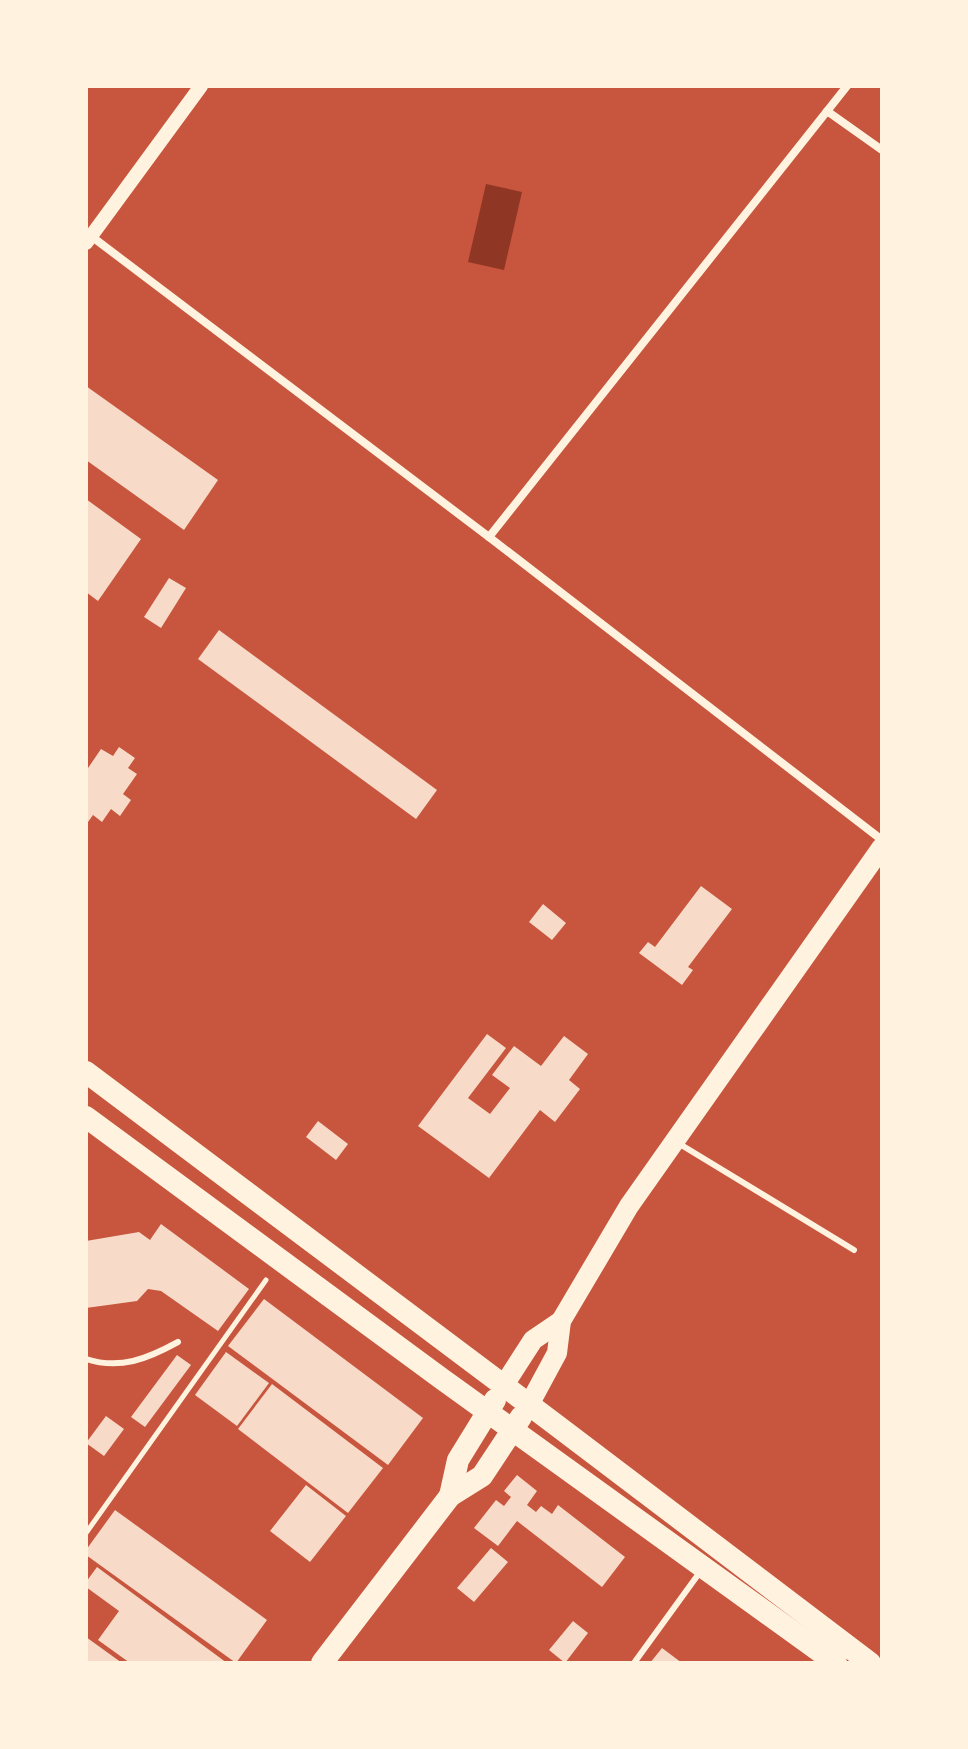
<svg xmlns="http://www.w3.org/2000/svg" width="968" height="1749" viewBox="0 0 968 1749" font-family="'Golos Text',sans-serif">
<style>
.water{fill:#8f3625}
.building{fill:#f7dbc8}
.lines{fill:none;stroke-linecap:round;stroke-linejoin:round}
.path{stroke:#fff3e0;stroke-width:5}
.service{stroke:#fff3e0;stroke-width:6}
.minor{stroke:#fff3e0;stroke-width:8}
.tertiary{stroke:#fff3e0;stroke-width:14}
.primary{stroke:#fff3e0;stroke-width:20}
.trunk{stroke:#fff3e0;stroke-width:22}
</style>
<rect width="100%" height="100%" fill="#c8553d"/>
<polygon class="water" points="486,184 522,192 504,270 468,262"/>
<g class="building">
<polygon points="86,386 218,480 184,530 86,460"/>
<polygon points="86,499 141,539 98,601 86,592"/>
<polygon points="169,578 186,588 161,628 144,617"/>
<polygon points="219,630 437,790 416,819 198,659"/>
<polygon points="119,747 135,758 128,768 137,774 123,794 131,800 120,816 111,809 102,822 93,815 88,822 86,821 86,771 101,749 113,756"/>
<polygon points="701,886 732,909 688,967 693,970 682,985 639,953 648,942 655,947"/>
<polygon points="543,904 566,923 552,940 529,922"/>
<polygon points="487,1034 506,1048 468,1098 490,1114 510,1088 492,1075 514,1046 541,1066 564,1036 588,1054 569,1080 580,1089 555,1122 540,1110 489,1178 418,1126"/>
<polygon points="318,1121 348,1144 336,1160 306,1137"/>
<polygon points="161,1224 249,1289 218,1331 161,1291 148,1289 137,1301 86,1308 86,1241 139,1232 150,1240"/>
<polygon points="264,1299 423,1418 388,1465 228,1346"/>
<polygon points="226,1352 269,1383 237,1426 195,1395"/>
<polygon points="177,1355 191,1365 145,1427 131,1417"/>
<polygon points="272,1384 383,1468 348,1513 238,1429"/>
<polygon points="106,1416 124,1429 104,1456 86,1443"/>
<polygon points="517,1475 537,1491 527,1505 536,1512 541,1506 552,1514 558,1505 625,1557 602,1587 517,1521 498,1546 474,1528 496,1500 504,1506 511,1497 504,1491"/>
<polygon points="306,1485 346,1516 310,1562 270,1531"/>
<polygon points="115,1510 267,1620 236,1663 86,1555 86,1550"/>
<polygon points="491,1548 508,1562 474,1602 457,1588"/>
<polygon points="97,1567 227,1663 130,1663 98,1640 119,1611 86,1587 86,1582"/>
<polygon points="573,1621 588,1633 565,1663 549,1650"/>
<polygon points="86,1637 122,1663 86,1663"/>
<polygon points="662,1648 682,1663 650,1663"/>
</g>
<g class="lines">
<polyline class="path" points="86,1533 266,1280"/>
<g class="service">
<polyline points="678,1143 854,1250"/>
<path d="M86,1359C120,1370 147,1359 178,1342"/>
<polyline points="634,1663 700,1572"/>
</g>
<g class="minor">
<polyline points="827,111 882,150"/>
<polyline points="91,236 489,537 882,840"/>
<polyline points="489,537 847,86"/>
</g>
<polyline class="tertiary" points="86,243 201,86"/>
<g class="primary">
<polyline points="504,1385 533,1340 561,1321"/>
<polyline points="530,1403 557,1353 561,1321 629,1206 882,847"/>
</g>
<g class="trunk">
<path d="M86,1072C348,1269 610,1464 870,1663"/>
<polyline points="86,1117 442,1379 836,1663"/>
<polyline points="450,1496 458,1460 495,1400"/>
<polyline points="322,1663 450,1496 482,1476 521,1417"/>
</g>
</g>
<rect width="968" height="1749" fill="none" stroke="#fff3e0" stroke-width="176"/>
</svg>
